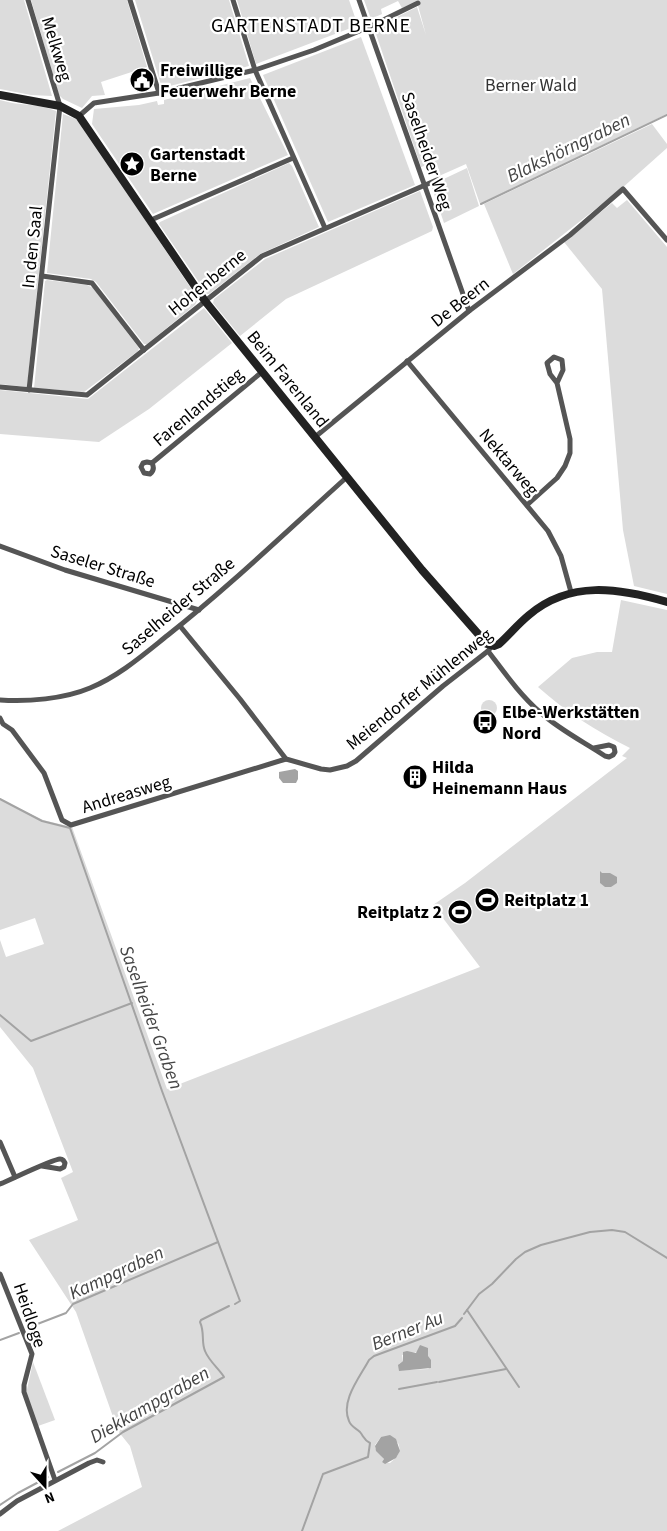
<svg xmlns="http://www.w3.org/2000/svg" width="667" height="1531" viewBox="0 0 667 1531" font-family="'Source Sans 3',sans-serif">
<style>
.green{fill:#dcdcdc;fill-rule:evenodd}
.water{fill:#a3a3a3}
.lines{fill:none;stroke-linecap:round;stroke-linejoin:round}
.stream{stroke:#a3a3a3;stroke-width:2}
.street{stroke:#555;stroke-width:5}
.secondary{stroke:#222;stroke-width:8}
.labels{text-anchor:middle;stroke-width:4.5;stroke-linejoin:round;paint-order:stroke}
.street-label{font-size:18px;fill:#000;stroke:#fff}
.poi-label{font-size:18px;font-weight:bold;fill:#000;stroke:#fff;text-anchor:start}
.park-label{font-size:18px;fill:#333;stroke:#fff}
.water-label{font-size:19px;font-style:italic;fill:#444;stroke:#fff}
.quarter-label{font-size:20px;letter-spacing:1px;fill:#000;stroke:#fff}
</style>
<rect width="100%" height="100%" fill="#fff"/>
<g class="green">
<polygon points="0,0 24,0 52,96 31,95 0,89"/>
<polygon points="31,0 127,0 147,67 101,82 105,95 92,96 82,108 63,99 59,95"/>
<polygon points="135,0 229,0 249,66 162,88"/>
<polygon points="237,0 349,0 357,23 356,26 256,64"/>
<polygon points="364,0 667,0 667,114 480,204 466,164 439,176 438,174 440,173 436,162 421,167 375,31 383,27 385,23 417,7 426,35 417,2 402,8 398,1 381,9 382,14 371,19"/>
<polygon points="361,37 415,185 328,222 263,75"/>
<polygon points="250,78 288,155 153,214 92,124 94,109 139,105 157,101 158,105 164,104 164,100"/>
<path d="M0,100C18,106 38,103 56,111L27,387L0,384Z"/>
<polygon points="63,114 76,119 83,127 198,299 195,305 147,344 144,344 96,282 91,279 47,273"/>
<polygon points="652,124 667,144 667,148 621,189 513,274 484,204"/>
<polygon points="289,163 292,166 319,227 260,254 209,294 207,294 159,224 160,222"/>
<polygon points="467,168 479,206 444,223 431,185"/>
<polygon points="420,191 433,227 432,231 286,299 240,336 213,303 214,299 265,259"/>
<polygon points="627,200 667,247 667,594 634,586 623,530 602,289 564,242 612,203 617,208"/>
<polygon points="47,280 87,285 93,288 139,348 138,351 84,392 34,388 45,281"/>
<polygon points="204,308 232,343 149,409 99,442 0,434 0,390 88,399"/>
<path d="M621,600L667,610V1531H58L142,1487L130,1446L118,1431L76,1312L29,1240L78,1220L61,1178L73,1172L33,1068L0,1027V940L6,957L44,944L35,918L0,930V799L43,820L72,827L167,1089L480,967L433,905L465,883L627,758L622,756L630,748C596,731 566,712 538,687L572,658L597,652H612ZM417,1352L429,1369L405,1370L399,1364L403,1361L402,1355ZM381,1437L398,1443C402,1452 397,1457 390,1463L382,1462L384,1459L375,1448V1445Z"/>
<circle cx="489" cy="708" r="8"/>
<polygon points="33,1362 55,1420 38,1426 26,1394"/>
</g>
<g class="water">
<polygon points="295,769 298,771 298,779 296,783 283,783 279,778 279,772"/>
<polygon points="600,871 602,873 610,873 617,877 617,883 611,887 605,887 600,883"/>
<polygon points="420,1345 428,1348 428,1356 431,1360 431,1368 399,1371 398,1365 403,1361 403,1352 407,1351 416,1353"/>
<polygon points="390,1435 396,1439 400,1451 396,1458 385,1464 382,1462 384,1459 376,1451 375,1446 381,1437"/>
</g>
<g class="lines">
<g class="stream">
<polyline points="481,204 667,115"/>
<polyline points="0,799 42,821 70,828 162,1091 240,1301 235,1304"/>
<polyline points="0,1015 31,1041 132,1003"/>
<polyline points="467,1310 519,1387"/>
<polyline points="464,1314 479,1294 492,1284 516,1259 525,1252 541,1245 590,1232 612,1230 625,1232 667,1258"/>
<polyline points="27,1328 66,1313 73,1304 218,1242"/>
<polyline points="0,1340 19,1333"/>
<polyline points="439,1382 506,1369"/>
<polyline points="399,1389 437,1382"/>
<path d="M58,1472L95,1453L123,1432L224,1377C219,1369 209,1361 205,1351C201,1342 205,1333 200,1322L201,1320L229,1306"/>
<polyline points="0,1505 18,1493 48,1477"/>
<path d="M302,1531L323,1474L368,1457L370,1443C364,1440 364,1437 360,1432C356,1428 351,1427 349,1421C340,1401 360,1377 369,1360L374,1356L455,1326L462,1318"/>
</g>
<g class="street">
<polyline points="28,0 60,106 29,390"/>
<polyline points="130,0 159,93"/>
<polyline points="233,0 255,70 325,228"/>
<polyline points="359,0 469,311"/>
<polyline points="79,116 94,103 159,93 255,70 314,50 369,27 418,3"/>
<polyline points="151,220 293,158"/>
<polyline points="42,276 92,283 144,350"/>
<polyline points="407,361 548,531 561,556 571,592"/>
<polyline points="0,387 87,395 262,256 439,179"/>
<polyline points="315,437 469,311 570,235 623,189 667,240"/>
<path d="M152,463C154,467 154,471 150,474L144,473L141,467L143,463L147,462L152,463L262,372"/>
<polyline points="527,505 557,478 565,466 570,453 570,439 557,383 550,374 547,363 554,357 562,360 563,370 557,383"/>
<polyline points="0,546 65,570 199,610"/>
<polyline points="180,626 240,699 286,759 321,769 330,770 347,766 356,761 443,686 488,651 492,646"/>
<path d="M488,651C504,672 520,695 541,713C560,730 584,742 605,756L609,757L613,755L615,752L614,747L609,745L594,748"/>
<path d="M0,700C27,702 64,699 90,688C119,676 143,655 168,635C230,586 288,530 347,477"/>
<polyline points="0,718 3,724 12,730 44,773 62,820 71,825 286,759"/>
<polyline points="0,1142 15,1177"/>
<path d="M0,1184C10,1180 53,1159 60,1159C61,1159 62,1159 63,1160L65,1163L64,1167L60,1169L42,1166"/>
<polyline points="0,1274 32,1354 24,1385 24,1392 55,1480"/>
<polyline points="0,1514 17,1501 89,1463 97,1460 103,1462"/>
</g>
<path class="secondary" d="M0,95L60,106L79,116L205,301L422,570L487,644L494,646L499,644C509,635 518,624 529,615C570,580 619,588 667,602"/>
</g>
<defs>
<symbol id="civic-disc" viewBox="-11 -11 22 22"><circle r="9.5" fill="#000" stroke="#fff"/><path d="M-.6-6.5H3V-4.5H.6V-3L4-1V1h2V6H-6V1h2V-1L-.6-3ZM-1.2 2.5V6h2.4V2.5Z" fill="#fff"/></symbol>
<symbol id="sight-disc" viewBox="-11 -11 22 22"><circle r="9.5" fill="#000" stroke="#fff"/><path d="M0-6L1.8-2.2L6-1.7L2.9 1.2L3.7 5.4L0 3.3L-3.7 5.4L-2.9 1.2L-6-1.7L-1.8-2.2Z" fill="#fff"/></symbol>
<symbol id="bus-disc" viewBox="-11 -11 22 22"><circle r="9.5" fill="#000" stroke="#fff"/><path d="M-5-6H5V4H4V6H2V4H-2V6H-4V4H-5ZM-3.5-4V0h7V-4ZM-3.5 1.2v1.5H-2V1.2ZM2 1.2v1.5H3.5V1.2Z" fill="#fff"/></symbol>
<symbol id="building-disc" viewBox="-11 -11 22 22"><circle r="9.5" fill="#000" stroke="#fff"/><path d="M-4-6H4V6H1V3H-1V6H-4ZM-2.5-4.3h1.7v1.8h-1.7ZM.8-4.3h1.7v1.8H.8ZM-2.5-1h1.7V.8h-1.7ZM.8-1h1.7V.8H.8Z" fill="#fff"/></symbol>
<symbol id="stadium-disc" viewBox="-11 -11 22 22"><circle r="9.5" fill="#000" stroke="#fff"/><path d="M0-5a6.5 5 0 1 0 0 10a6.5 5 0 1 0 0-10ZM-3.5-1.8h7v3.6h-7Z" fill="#fff"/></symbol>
</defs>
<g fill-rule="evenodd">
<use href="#civic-disc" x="128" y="66" width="28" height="28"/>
<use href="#sight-disc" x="118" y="150" width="28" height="28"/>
<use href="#bus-disc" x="471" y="708" width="28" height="28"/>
<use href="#building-disc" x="401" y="763" width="28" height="28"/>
<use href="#stadium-disc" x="473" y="886" width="28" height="28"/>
<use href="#stadium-disc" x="446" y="898" width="28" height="28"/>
</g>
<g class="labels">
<g class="street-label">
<text transform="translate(57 49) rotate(73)" y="6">Melkweg</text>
<text transform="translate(427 151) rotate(71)" y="6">Saselheider Weg</text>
<text transform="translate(32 247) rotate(-84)" y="6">In den Saal</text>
<text transform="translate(207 282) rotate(-39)" y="6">Hohenberne</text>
<text transform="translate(460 302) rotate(-38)" y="6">De Beern</text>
<text transform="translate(288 379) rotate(51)" y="6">Beim Farenland</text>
<text transform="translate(198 407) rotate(-40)" y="6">Farenlandstieg</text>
<text transform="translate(509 462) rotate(50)" y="6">Nektarweg</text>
<text transform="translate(103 566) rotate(17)" y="6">Saseler Straße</text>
<text transform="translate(178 606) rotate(-40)" y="6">Saselheider Straße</text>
<text transform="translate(419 689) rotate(-39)" y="6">Meiendorfer Mühlenweg</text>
<text transform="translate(126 794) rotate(-17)" y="6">Andreasweg</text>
<text transform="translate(30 1315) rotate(71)" y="6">Heidloge</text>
</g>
<g class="poi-label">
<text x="160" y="76">Freiwillige<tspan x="160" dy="21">Feuerwehr Berne</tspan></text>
<text x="150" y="160">Gartenstadt<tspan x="150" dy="21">Berne</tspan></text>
<text x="502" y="718">Elbe-Werkstätten<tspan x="502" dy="21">Nord</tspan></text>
<text x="432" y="773">Hilda<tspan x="432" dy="21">Heinemann Haus</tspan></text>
<text x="504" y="906">Reitplatz 1</text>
<text x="442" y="918" text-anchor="end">Reitplatz 2</text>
</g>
<g class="park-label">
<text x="531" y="91">Berner Wald</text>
</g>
<g class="water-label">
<text transform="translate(568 147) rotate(-26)" y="7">Blakshörngraben</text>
<text transform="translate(152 1017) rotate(70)" y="7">Saselheider Graben</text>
<text transform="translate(116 1272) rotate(-25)" y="7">Kampgraben</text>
<text transform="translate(407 1330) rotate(-22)" y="7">Berner Au</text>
<text transform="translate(149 1404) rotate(-30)" y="7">Diekkampgraben</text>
</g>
<g class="quarter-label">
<text x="311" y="32">GARTENSTADT BERNE</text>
</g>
</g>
<g transform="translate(45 1486) rotate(159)" stroke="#ffffff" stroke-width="4" paint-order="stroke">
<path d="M0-4L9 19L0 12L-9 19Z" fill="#000000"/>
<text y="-8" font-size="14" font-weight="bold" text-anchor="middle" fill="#000000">N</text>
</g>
</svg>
